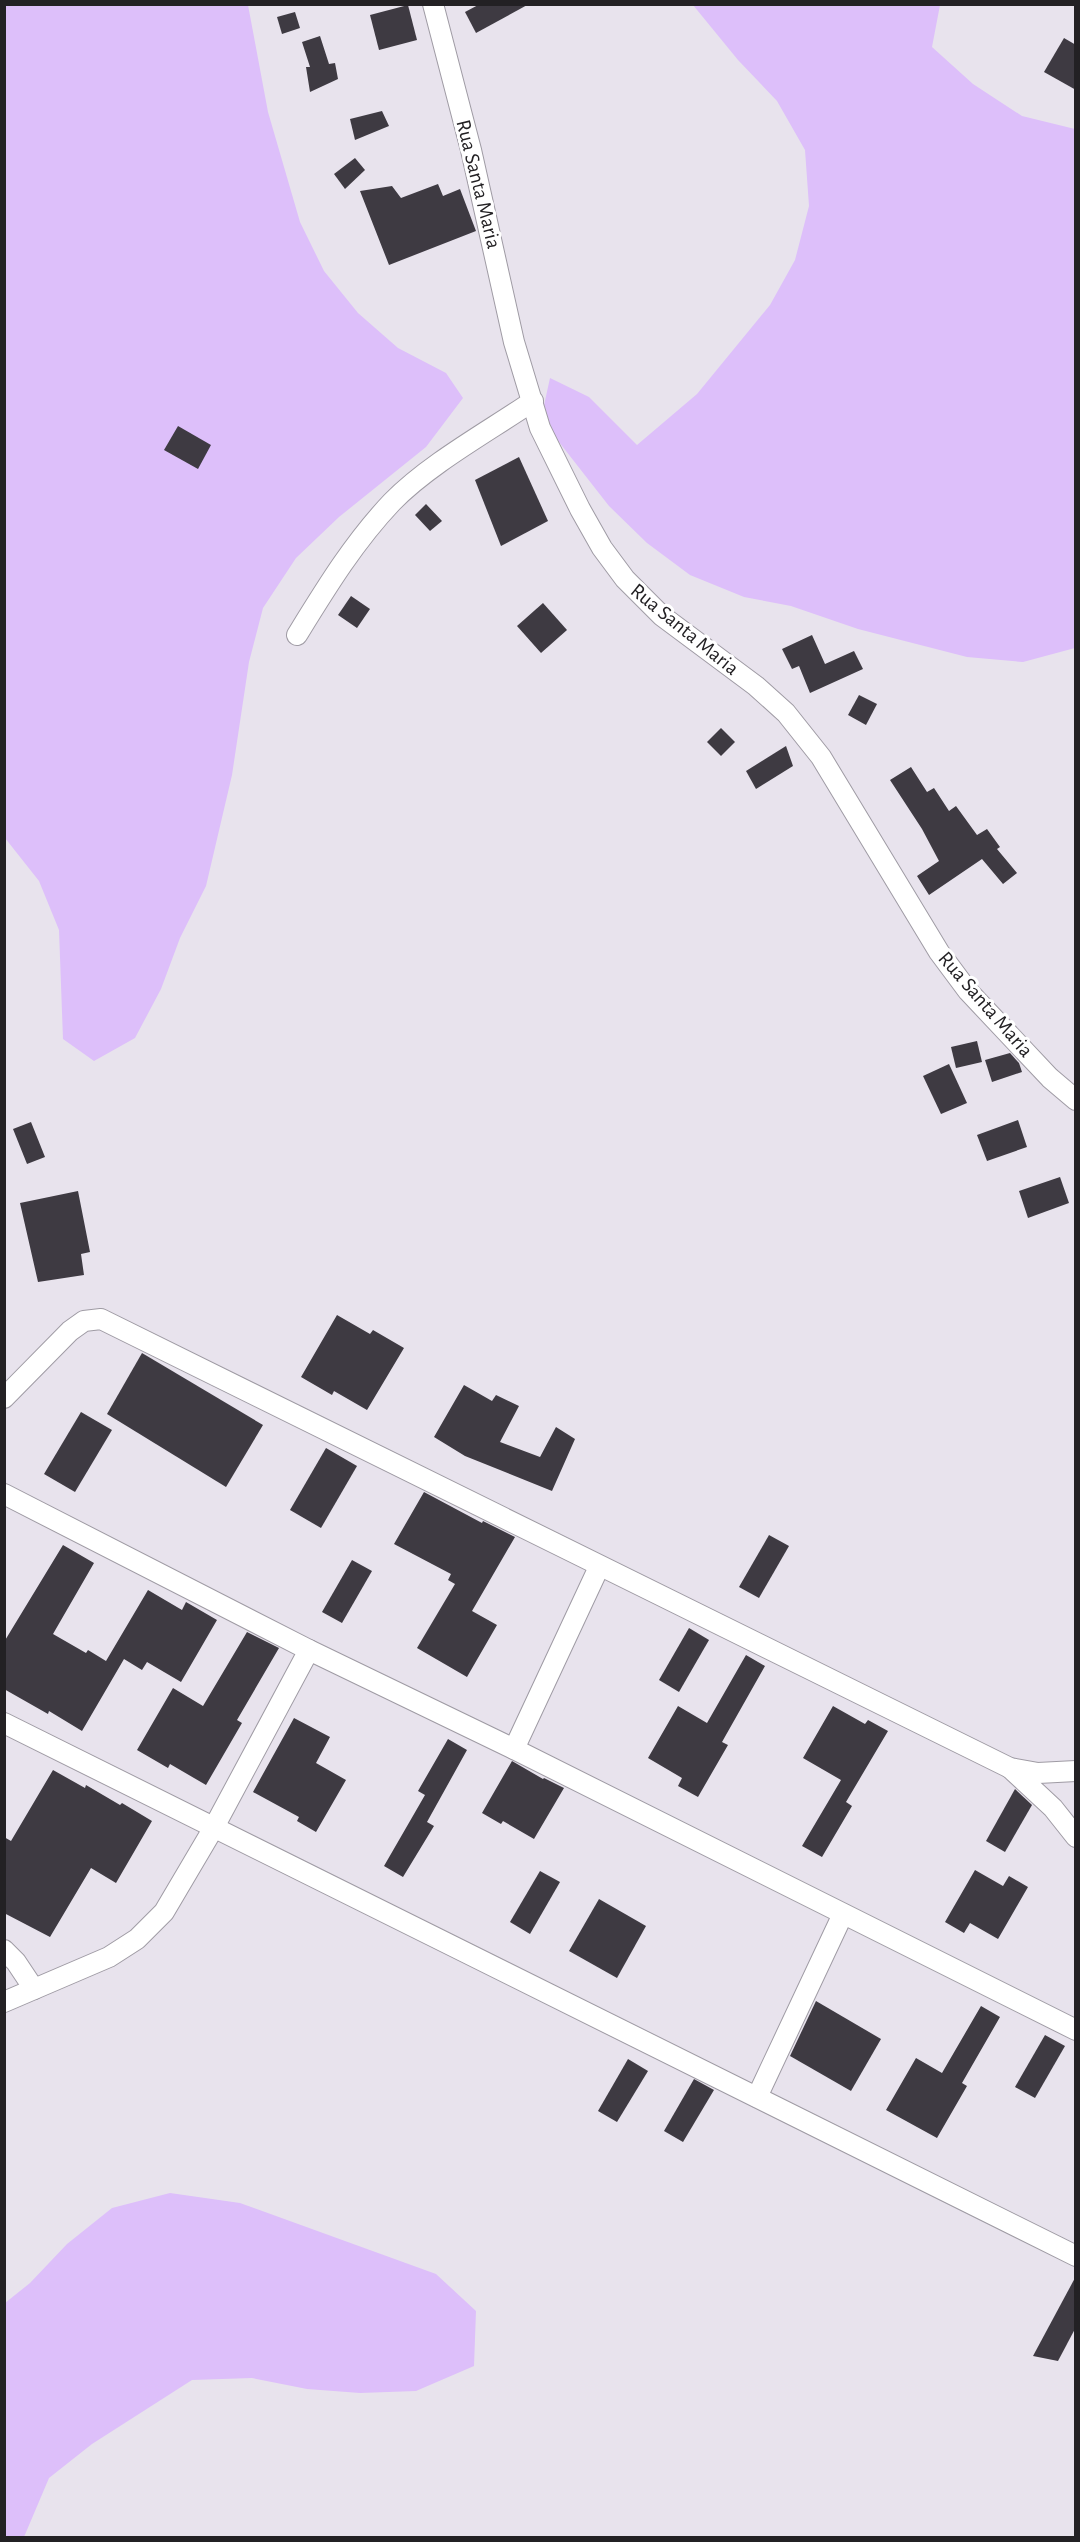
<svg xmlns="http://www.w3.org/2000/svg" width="1080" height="2542" viewBox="0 0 1080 2542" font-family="'Alegreya Sans',sans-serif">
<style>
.green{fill:#ddbffa}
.building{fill:#3e3a42}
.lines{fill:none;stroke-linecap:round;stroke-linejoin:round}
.minor-casing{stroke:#9f9ba4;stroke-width:22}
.minor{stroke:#fff;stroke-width:20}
.labels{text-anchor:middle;stroke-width:6;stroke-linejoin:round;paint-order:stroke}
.street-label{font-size:21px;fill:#232124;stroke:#fff}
</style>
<rect width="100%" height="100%" fill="#e8e3ed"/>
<g class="green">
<polygon points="4,5 248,5 268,112 300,222 324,271 358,313 398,348 446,373 463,398 426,447 339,517 296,558 263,608 249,662 232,775 206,886 180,938 161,989 135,1038 94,1061 63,1039 59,930 39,881 5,838"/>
<polygon points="693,5 940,5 932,47 973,84 1022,116 1075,129 1075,648 1023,662 967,657 858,629 791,606 744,597 690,575 647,543 609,506 541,419 550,378 589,397 637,445 697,394 770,305 795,260 809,206 805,150 777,101 738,60"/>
<polygon points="170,2193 240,2203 436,2274 476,2311 474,2366 416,2391 360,2393 307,2389 252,2378 192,2380 92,2444 49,2478 24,2537 5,2537 5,2303 30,2283 67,2244 112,2208"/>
</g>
<g class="building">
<polygon points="480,4 529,4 476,33 465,12"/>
<polygon points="408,5 417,40 379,50 370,15"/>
<polygon points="295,12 300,28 282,34 277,17"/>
<polygon points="320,36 329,64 335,63 338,79 310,92 306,67 310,67 302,42"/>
<polygon points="1064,38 1076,45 1076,90 1044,72"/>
<polygon points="382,111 389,126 355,140 350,119"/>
<polygon points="355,158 365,170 345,189 334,174"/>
<polygon points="438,184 443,196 460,189 476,231 389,265 360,191 392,186 401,198"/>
<polygon points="178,426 211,445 198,469 164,450"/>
<polygon points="519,457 548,521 501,546 475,480"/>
<polygon points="426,504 442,521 430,531 415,515"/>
<polygon points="351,596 370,609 357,628 338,615"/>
<polygon points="543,603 567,630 541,653 517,626"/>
<polygon points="812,635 825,664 854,651 863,669 810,693 799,666 792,669 782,649"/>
<polygon points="859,695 877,704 866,725 848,715"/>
<polygon points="721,728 735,742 721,756 707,742"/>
<polygon points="786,746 793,766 756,789 746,771"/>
<polygon points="911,767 927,792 934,788 949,811 956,806 977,835 987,829 1000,847 997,849 1017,873 1003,884 982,859 929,895 917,876 939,861 922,829 890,780"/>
<polygon points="977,1041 982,1062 956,1068 951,1047"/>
<polygon points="1010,1053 1019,1063 1022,1072 992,1082 985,1060"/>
<polygon points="949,1064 967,1103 941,1114 923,1076"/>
<polygon points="1018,1120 1027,1147 987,1161 977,1135"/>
<polygon points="31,1122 45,1157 27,1164 13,1129"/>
<polygon points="1060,1177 1069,1203 1028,1218 1019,1191"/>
<polygon points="78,1191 90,1252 81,1254 84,1275 38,1282 20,1203"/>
<polygon points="337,1315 370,1334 373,1330 404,1348 367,1410 334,1391 332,1395 301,1377"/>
<polygon points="142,1353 263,1425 226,1487 107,1414"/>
<polygon points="464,1385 492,1401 496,1395 519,1406 500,1442 540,1457 556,1427 575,1439 552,1491 465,1456 434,1437"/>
<polygon points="81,1412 112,1430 75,1492 44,1474"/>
<polygon points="326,1448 357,1466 321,1528 290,1510"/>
<polygon points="424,1492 482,1523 483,1521 515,1537 472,1611 497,1625 467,1677 417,1648 455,1584 448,1580 451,1574 394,1544"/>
<polygon points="769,1535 789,1546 759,1598 739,1587"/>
<polygon points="63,1545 94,1563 53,1634 86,1653 88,1650 106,1661 148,1590 182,1610 186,1602 217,1620 181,1682 147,1662 142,1670 124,1659 82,1731 49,1711 48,1714 4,1689 4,1642"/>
<polygon points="352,1560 372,1571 342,1623 322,1612"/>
<polygon points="689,1628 709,1640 679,1692 659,1680"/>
<polygon points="247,1632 279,1648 237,1720 242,1723 206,1785 170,1764 168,1768 137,1750 173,1688 203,1706"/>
<polygon points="746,1655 765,1666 722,1742 728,1745 698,1797 678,1786 682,1778 648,1758 678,1706 707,1723"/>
<polygon points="833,1706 865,1724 868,1720 888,1731 846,1802 852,1806 822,1857 802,1846 841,1780 803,1758"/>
<polygon points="294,1718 330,1737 316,1763 346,1780 316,1832 297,1821 299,1817 253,1792"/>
<polygon points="448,1739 467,1750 427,1822 434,1826 403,1877 384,1866 425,1795 418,1791"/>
<polygon points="512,1761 543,1779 544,1778 564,1788 534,1839 503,1821 501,1824 482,1813"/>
<polygon points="53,1770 85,1788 86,1785 120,1805 122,1803 152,1821 116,1883 91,1868 50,1937 4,1913 4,1837 11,1841"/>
<polygon points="1015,1789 1032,1805 1005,1852 986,1841"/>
<polygon points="975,1870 1003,1886 1009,1876 1028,1887 998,1939 970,1923 964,1933 945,1922"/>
<polygon points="540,1871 560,1882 530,1934 510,1922"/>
<polygon points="599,1899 646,1926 617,1978 569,1951"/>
<polygon points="816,2001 881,2039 851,2091 790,2056"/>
<polygon points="981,2006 1000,2017 962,2083 967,2086 937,2138 886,2110 916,2058 942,2073"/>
<polygon points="1045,2035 1065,2046 1035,2098 1015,2087"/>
<polygon points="628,2059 648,2071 617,2122 598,2111"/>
<polygon points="694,2079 714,2090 683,2142 664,2131"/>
<polygon points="1076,2276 1076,2327 1058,2361 1033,2356"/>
</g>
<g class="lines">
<defs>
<g id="minor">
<polyline points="433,4 471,150 514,342 540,428 580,509 602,548 625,579 662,616 756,686 786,713 821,757 939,952 968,991 1050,1078 1076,1100"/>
<path d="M297,635C326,588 354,542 392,502C429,464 489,431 533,401"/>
<polyline points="4,1398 70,1331 84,1321 101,1319 1010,1768 1038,1773 1076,1771"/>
<polyline points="4,1494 309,1650 514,1749 1076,2030"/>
<polyline points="4,1723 1076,2256"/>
<polyline points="514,1749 599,1567"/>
<polyline points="1010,1768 1053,1808 1076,1837"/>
<polyline points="4,1950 16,1962 34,1989"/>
<polyline points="4,2002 109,1957 137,1939 164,1912 213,1829 309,1650"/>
<polyline points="757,2097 843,1914"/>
</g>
</defs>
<use href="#minor" class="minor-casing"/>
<use href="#minor" class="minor"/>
</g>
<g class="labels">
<g class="street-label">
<text transform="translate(479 184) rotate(76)" y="7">Rua Santa Maria</text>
<text transform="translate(685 629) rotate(39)" y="7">Rua Santa Maria</text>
<text transform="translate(986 1004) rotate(49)" y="7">Rua Santa Maria</text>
</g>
</g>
<rect width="1080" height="2542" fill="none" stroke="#232124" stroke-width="12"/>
</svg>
